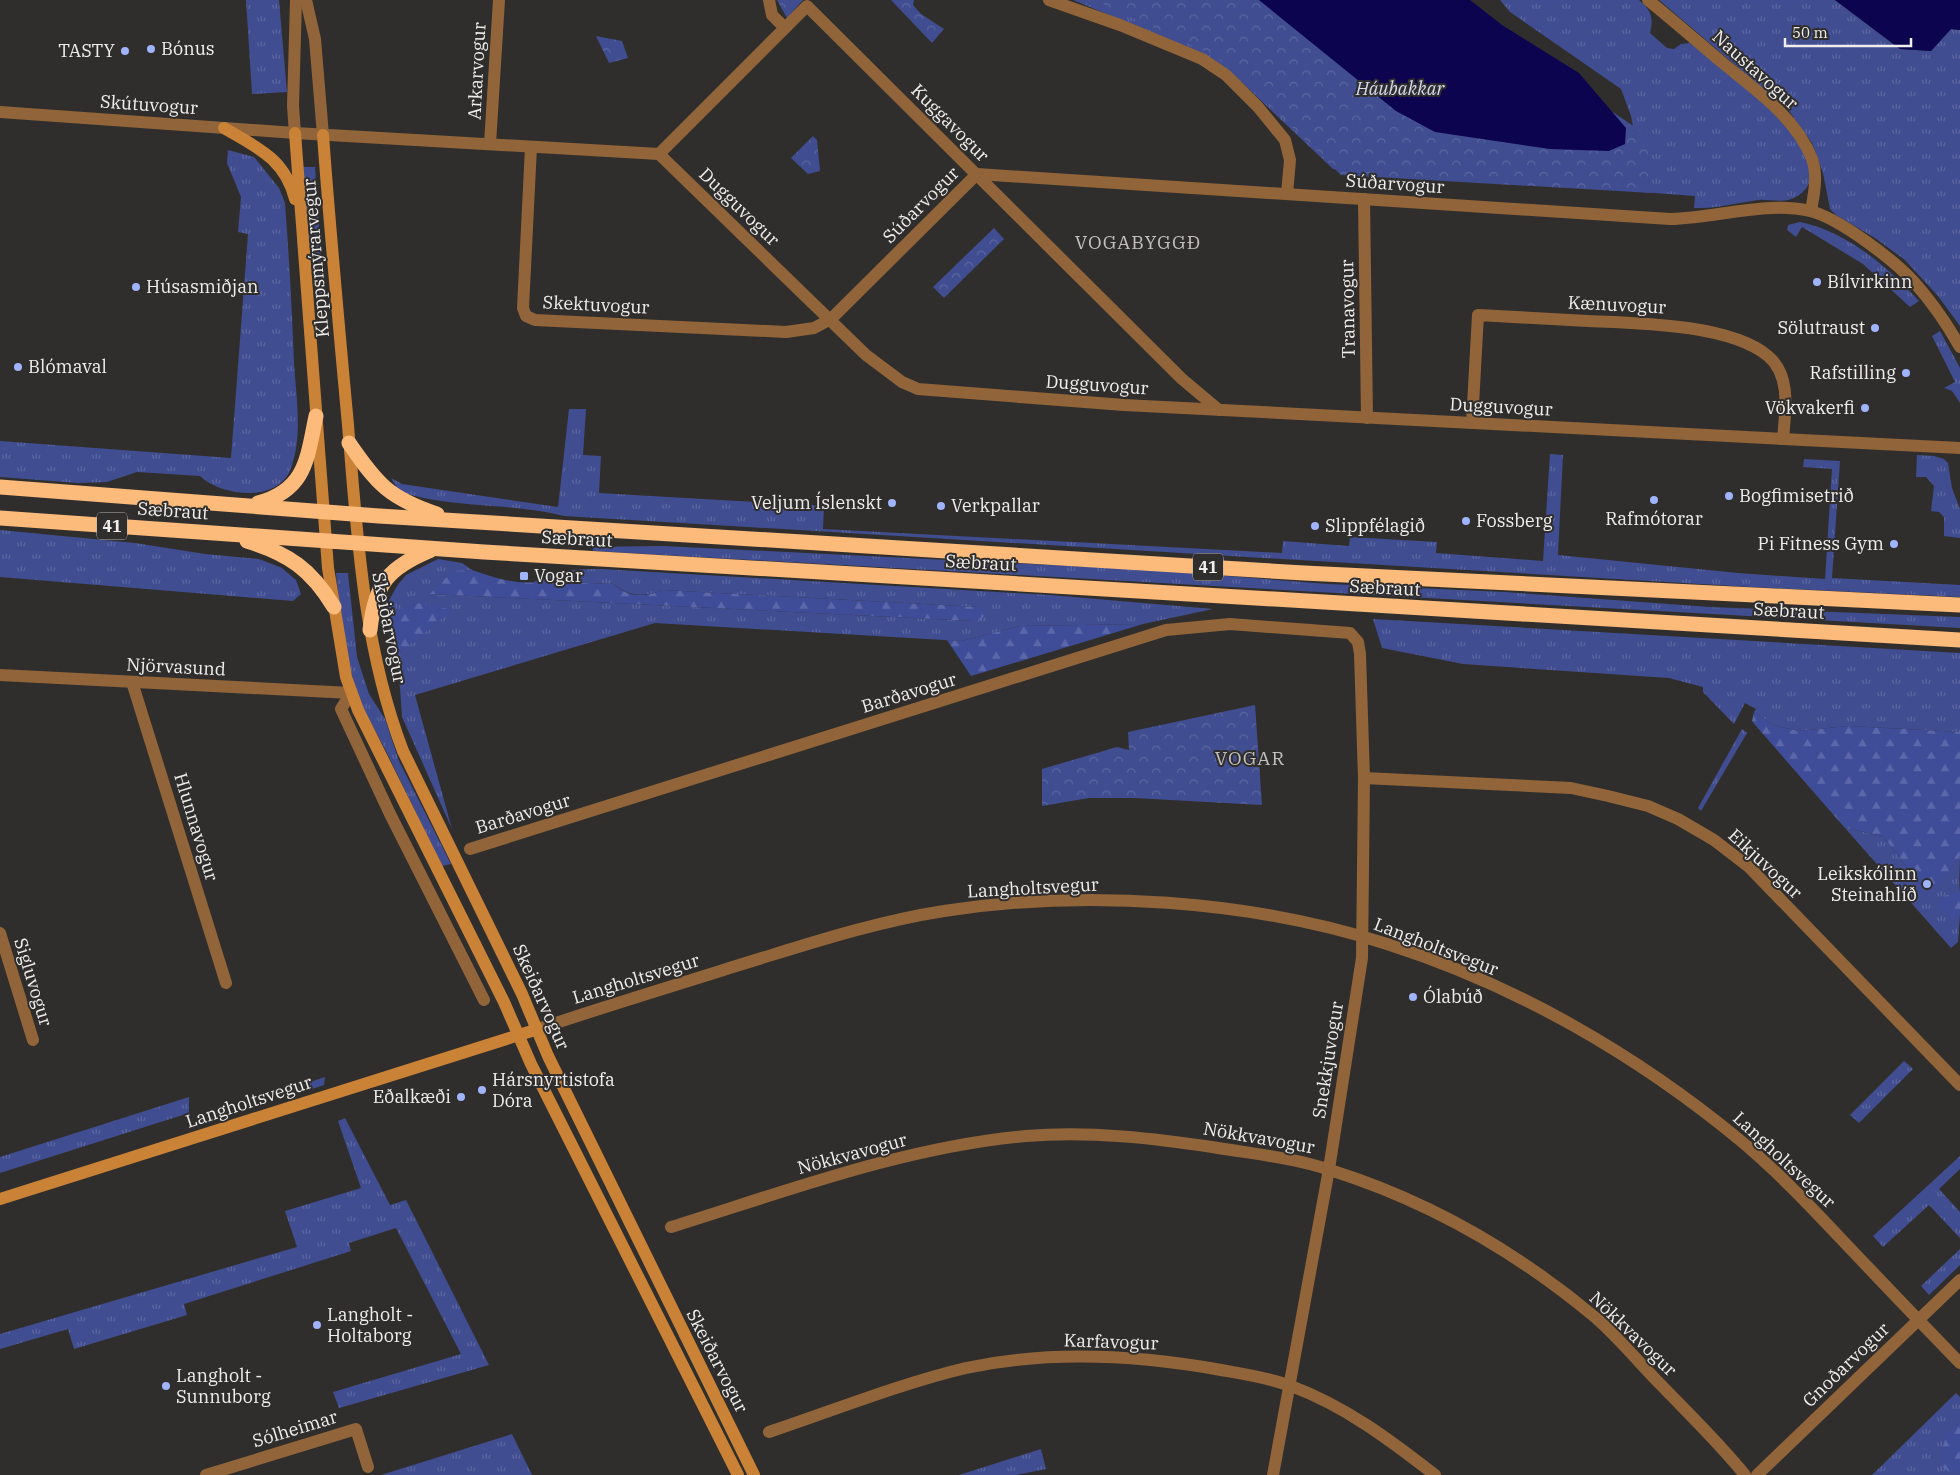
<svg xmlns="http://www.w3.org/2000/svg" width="1960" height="1475" viewBox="0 0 1960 1475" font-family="'IBM Plex Serif',serif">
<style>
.grass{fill:url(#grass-tufts)}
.forest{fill:url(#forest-firs)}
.park{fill:url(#park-crowns)}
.water{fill:#0c044f}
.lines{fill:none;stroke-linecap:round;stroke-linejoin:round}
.street{stroke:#916539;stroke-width:12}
.secondary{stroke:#c98236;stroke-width:12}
.highway{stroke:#fcbb7b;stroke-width:15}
.poi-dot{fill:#a0b3fd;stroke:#302e2c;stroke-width:2}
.labels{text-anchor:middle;stroke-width:4;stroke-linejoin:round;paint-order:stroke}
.shield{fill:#302e2c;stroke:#b6b4b3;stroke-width:1}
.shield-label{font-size:16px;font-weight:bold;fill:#efeeed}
.poi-label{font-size:18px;fill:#efeeed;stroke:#302e2c;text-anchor:start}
.street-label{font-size:18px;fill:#efeeed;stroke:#302e2c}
.park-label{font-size:18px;font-style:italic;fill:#d3d9ef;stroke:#302e2c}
.neighbourhood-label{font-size:19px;letter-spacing:1px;fill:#c2c0bd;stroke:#302e2c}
</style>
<defs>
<pattern id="grass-tufts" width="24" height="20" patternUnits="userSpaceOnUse" patternTransform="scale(1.25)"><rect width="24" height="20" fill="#404d90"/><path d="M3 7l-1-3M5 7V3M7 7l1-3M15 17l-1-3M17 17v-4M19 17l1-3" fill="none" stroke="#5c67a0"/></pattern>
<pattern id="forest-firs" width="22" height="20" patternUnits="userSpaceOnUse" patternTransform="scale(1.25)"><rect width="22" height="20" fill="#3f4d99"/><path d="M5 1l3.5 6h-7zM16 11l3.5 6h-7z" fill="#5b67a8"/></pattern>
<pattern id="park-crowns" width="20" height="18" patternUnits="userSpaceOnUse" patternTransform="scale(1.25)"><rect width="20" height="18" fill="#404d90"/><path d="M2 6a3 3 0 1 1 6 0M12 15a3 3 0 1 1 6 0" fill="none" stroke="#5c67a0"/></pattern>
</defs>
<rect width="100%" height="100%" fill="#302e2c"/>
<g class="grass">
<polygon points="246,0 279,0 287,92 252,94"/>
<path d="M1073,0H1238L1637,146L1631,116L1621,89L1510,12L1500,0H1639C1651,10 1654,17 1650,33L1667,48L1674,49L1681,44L1690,43C1714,63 1856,162 1796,197C1784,204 1770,199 1758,200C1736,203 1716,209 1694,208L1695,196L1333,169L1235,76L1203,54Z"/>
<polygon points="1659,0 1835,0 1900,49 1931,51 1951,29 1960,30 1960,326 1938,296 1905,260 1875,238 1836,215 1830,209 1823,173 1812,143 1789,111"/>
<path d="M228,150L254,157L279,188L285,203C289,256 292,309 294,363C296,396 303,436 291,468C285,486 266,493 249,493C232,493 211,487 200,476L137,472L107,482L78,483L0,477V441L231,458L248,234L238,232L241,197L227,163Z"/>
<polygon points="303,167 315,167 324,299 320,299 311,260"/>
<path d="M1800,222C1846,231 1888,267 1919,301L1910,307L1863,264L1802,227L1796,237L1787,230L1788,225Z"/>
<polygon points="1940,331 1960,368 1960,403 1952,391 1944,388 1955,382 1932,336"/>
<path d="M569,409H586L583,455L601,456L599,493L824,506L823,529L1282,553L1283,541L1349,546L1350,537L1437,542L1436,553L1543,561L1550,454L1563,455L1558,555L1738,573L1825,579L1832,469L1803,467L1804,459L1840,461L1832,578L1960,585V597L1750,587L564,516C509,502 446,509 395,490L396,486L391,478L402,484L558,507Z"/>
<polygon points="1917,455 1934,456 1944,459 1948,463 1952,488 1960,509 1960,538 1944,536 1944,517 1939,512 1931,511 1934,486 1926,477 1916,477"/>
<polygon points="0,530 135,543 205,554 259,559 282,568 296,580 301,594 293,601 0,577"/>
<polygon points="663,546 1151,570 1328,584 1505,592 1710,607 1960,617 1960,628 593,551 593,547"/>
<path d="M438,559L462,563L472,570L453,572L431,594L974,621L979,607L663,590C646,597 628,597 614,584L543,581L532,583C554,570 576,569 601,569L1050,595L1213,609L1143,624L1020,626L961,641L655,623L415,695L452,829L402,717L400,687L391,644L400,652L419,603C400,609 389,614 389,636L386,606L397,586L406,575Z"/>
<polygon points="336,573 348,573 357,657 369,694 385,719 399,761 451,864 442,866 385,749 360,703 343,645"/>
<polygon points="1373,619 1960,653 1960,732 1849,726 1798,731 1773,725 1754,712 1756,709 1745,703 1734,724 1703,692 1703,687 1669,678 1463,664 1382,648"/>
<polygon points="1742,729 1747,733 1701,811 1698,808"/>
<polygon points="1845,828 1883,836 1918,882 1936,886 1960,856 1959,893 1943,896 1952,918 1960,915 1958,942 1951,948"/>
<polygon points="1904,1061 1913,1069 1859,1123 1850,1115"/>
<polygon points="325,1077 324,1085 291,1096 283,1091"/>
<polygon points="189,1097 189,1113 0,1173 0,1157"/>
<polygon points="345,1118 390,1205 406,1200 489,1365 339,1408 333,1392 461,1354 396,1228 349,1243 351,1251 184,1304 187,1315 74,1349 68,1329 0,1349 0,1334 297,1247 285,1211 361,1188 338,1121"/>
<polygon points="1960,1156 1960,1169 1939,1189 1960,1212 1960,1238 1929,1205 1883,1247 1873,1236"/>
<polygon points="1960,1249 1960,1265 1929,1295 1921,1286"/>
<polygon points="1956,1393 1960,1397 1960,1475 1872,1475"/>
<polygon points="512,1434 532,1475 381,1475"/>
<polygon points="1041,1449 1046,1469 1016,1475 959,1475"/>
</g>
<g class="forest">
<path d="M472,570C495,578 518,586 543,581L614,584C628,598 646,597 663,590L979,607L985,614L981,620L974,621L430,594L453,571Z"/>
<path d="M419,603L453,610L400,652L391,644C385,616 394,610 419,603Z"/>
<polygon points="1143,624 971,676 947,640 961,641 1020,626"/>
<polygon points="1754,712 1773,725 1798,731 1849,726 1960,732 1960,856 1936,887 1918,882 1883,836 1845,828 1756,726 1752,721"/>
<polygon points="1960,882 1960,915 1952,919 1937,906 1943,896 1959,892"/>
<path d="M1960,1423V1466L1951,1474L1943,1467C1940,1448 1944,1434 1960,1423Z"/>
</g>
<g class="park">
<polygon points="777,0 803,0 787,18"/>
<polygon points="891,0 914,0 913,5 921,14 944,29 932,43"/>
<polygon points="1094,0 1423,0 1527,55 1650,137 1652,193 1341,175 1231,67 1204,51"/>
<polygon points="596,36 622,41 628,58 609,63"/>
<polygon points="813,136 817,140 820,171 808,174 791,158"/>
<polygon points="994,228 1004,239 944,298 933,287"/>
<polygon points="1255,705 1262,805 1134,798 1089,798 1042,806 1042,769 1117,747 1129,750 1128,732"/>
</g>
<g class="water">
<polygon points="1259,0 1470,0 1502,25 1579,73 1626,128 1625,144 1609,151 1550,149 1435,132 1396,111"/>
<polygon points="1835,0 1960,0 1960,30 1951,29 1931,51 1900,49"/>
</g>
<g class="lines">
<g class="street">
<polyline points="306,0 315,39 323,135"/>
<polyline points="769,0 772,15 785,28"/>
<polyline points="1049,0 1120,25 1202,59 1226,75 1258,107 1285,140 1290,160 1287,194"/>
<path d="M1648,0C1674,21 1699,43 1724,64C1756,90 1797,119 1812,159C1818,176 1814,194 1811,211"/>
<polyline points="0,112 295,133 659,154 866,355 902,382 918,389 1124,405 1960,448"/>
<polyline points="295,133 293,106 296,0"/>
<polyline points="490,144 499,0"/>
<path d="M531,147L523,308L526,316L535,320L786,332L814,328L831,319L977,174L1670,219C1716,218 1765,201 1810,211C1839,218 1894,260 1914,282C1931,301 1947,324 1960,347"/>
<polyline points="659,154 807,6 1182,379 1219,410"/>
<polyline points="1364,199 1367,418"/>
<path d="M1472,423L1478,315C1515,317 1552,319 1588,321C1637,323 1730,324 1768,356C1792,376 1785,413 1783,439"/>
<polyline points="0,675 351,693 341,709 390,814 484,1000"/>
<polyline points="132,682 226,983"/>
<polyline points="1364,778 1571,788 1608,796 1648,806 1678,819 1714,840 1749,867 1960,1085"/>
<polyline points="470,849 1166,630 1230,624 1350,633 1358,642 1360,654 1364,778 1362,958 1329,1169 1273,1475"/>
<polyline points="0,933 33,1040"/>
<path d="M538,1029C603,1007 670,987 736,966C805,945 873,922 944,911C1085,889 1251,900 1387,944C1516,985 1637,1055 1741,1141C1778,1172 1811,1207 1844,1242C1882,1282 1921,1323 1960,1363"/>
<path d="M671,1227C787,1191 904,1147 1026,1136C1090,1131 1154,1138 1218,1148C1255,1154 1294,1158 1330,1170C1429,1201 1517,1252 1596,1318C1620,1339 1641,1365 1663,1387C1691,1416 1720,1444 1745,1475"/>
<path d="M769,1432C832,1411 902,1383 966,1368C1050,1350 1137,1355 1221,1370C1244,1374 1270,1378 1291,1386C1345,1406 1390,1440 1435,1475"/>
<polyline points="206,1475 356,1429 368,1467"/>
<polyline points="1757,1475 1960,1280"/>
</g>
<g class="secondary">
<path d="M224,128C258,148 285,159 295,199"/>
<polyline points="295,133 328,568 346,677 358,710 504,1002 531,1064 738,1475"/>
<path d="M323,135C330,231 339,328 348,425C357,535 363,646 403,751L522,994L548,1056L754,1475"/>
<polyline points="0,1199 538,1029"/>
</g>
<g class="highway">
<path d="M349,443C377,484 389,498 437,514"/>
<polyline points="0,487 379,516 1304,573 1960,605"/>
<path d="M258,503C306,490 307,459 316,416"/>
<polyline points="0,518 484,552 1960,640"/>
<path d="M247,541C289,554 311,569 334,607"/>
<path d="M370,630C375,583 388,568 431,550"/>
</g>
</g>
<g class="poi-dot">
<circle cx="151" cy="49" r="5"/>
<circle cx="125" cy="51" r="5"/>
<circle cx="1817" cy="282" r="5"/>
<circle cx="136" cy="287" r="5"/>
<circle cx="1875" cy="328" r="5"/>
<circle cx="18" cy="367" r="5"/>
<circle cx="1906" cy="373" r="5"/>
<circle cx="1865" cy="408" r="5"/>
<circle cx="1729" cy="496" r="5"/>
<circle cx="1654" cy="500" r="5"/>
<circle cx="892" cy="503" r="5"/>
<circle cx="941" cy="506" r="5"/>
<circle cx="1466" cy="521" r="5"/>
<circle cx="1315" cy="526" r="5"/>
<circle cx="1894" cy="544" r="5"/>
<rect x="519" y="571" width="10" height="10" rx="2.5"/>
<circle cx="1927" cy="884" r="5"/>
<circle cx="1413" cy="997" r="5"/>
<circle cx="482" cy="1090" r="5"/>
<circle cx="461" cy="1097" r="5"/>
<circle cx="317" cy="1325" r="5"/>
<circle cx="166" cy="1386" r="5"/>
</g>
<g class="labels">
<g class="shield">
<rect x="97" y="512.5" width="30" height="27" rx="4"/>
<rect x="1193" y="553.5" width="30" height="27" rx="4"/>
</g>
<g class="shield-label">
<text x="112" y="532">41</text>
<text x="1208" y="573">41</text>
</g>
<g class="poi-label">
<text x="161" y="55">Bónus</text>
<text x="115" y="57" text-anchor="end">TASTY</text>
<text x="1827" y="288">Bílvirkinn</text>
<text x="146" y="293">Húsasmiðjan</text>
<text x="1865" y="334" text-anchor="end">Sölutraust</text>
<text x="28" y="373">Blómaval</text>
<text x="1896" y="379" text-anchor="end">Rafstilling</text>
<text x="1855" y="414" text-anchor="end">Vökvakerfi</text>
<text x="1739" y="502">Bogfimisetrið</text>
<text x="882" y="509" text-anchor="end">Veljum Íslenskt</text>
<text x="951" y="512">Verkpallar</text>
<text x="1654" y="525" text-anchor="middle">Rafmótorar</text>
<text x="1476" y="527">Fossberg</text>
<text x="1325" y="532">Slippfélagið</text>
<text x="1884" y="550" text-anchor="end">Pi Fitness Gym</text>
<text x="534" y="582">Vogar</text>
<text x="1917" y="880" text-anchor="end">Leikskólinn<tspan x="1917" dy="21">Steinahlíð</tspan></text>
<text x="1423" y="1003">Ólabúð</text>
<text x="492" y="1086">Hársnyrtistofa<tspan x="492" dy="21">Dóra</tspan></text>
<text x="451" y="1103" text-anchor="end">Eðalkæði</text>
<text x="327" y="1321">Langholt -<tspan x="327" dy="21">Holtaborg</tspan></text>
<text x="176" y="1382">Langholt -<tspan x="176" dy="21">Sunnuborg</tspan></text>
</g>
<g class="street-label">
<text transform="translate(1755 70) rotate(42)" y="6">Naustavogur</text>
<text transform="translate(477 71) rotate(-87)" y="6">Arkarvogur</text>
<text transform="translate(149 105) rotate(4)" y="6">Skútuvogur</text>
<text transform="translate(950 123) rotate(45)" y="6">Kuggavogur</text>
<text transform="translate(1395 184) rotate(4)" y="6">Súðarvogur</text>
<text transform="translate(921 205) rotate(-45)" y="6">Súðarvogur</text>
<text transform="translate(739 207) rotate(44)" y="6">Dugguvogur</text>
<text transform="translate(316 258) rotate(-95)" y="6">Kleppsmýrarvegur</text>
<text transform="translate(596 305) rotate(3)" y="6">Skektuvogur</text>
<text transform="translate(1617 305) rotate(3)" y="6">Kænuvogur</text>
<text transform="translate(1348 309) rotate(-91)" y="6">Tranavogur</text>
<text transform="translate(1097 385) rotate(4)" y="6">Dugguvogur</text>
<text transform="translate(1501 407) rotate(3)" y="6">Dugguvogur</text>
<text transform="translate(173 511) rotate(4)" y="6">Sæbraut</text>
<text transform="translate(577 539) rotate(3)" y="6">Sæbraut</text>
<text transform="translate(981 563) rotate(3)" y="6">Sæbraut</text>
<text transform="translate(1385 588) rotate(3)" y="6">Sæbraut</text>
<text transform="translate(1789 611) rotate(3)" y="6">Sæbraut</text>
<text transform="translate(389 628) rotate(79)" y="6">Skeiðarvogur</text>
<text transform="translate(176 667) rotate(3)" y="6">Njörvasund</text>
<text transform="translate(909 693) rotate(-17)" y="6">Barðavogur</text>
<text transform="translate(523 814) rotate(-17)" y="6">Barðavogur</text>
<text transform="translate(196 827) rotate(73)" y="6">Hlunnavogur</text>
<text transform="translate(1765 864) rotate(43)" y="6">Eikjuvogur</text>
<text transform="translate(1033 888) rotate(-3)" y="6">Langholtsvegur</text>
<text transform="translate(1436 947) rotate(21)" y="6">Langholtsvegur</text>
<text transform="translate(636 979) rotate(-17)" y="6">Langholtsvegur</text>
<text transform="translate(33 982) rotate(73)" y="6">Sigluvogur</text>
<text transform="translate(541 997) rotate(66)" y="6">Skeiðarvogur</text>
<text transform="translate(1328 1060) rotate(-81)" y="6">Snekkjuvogur</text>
<text transform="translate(249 1102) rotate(-18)" y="6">Langholtsvegur</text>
<text transform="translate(1259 1138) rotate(10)" y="6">Nökkvavogur</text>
<text transform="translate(852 1154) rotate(-15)" y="6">Nökkvavogur</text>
<text transform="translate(1784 1160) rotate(43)" y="6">Langholtsvegur</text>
<text transform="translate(1633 1334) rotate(44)" y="6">Nökkvavogur</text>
<text transform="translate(1111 1342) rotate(2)" y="6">Karfavogur</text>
<text transform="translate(717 1361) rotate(63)" y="6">Skeiðarvogur</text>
<text transform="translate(1846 1365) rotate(-44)" y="6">Gnoðarvogur</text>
<text transform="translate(295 1429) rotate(-17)" y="6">Sólheimar</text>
</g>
<g class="park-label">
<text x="1400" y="95">Háubakkar</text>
</g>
<g class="neighbourhood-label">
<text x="1138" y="249">VOGABYGGÐ</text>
<text x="1250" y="765">VOGAR</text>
</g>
</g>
<path d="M1785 38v8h126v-8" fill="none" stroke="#efeeed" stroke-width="2.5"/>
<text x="1792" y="38" font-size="15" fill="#efeeed" stroke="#302e2c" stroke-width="4" paint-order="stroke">50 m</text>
</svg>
